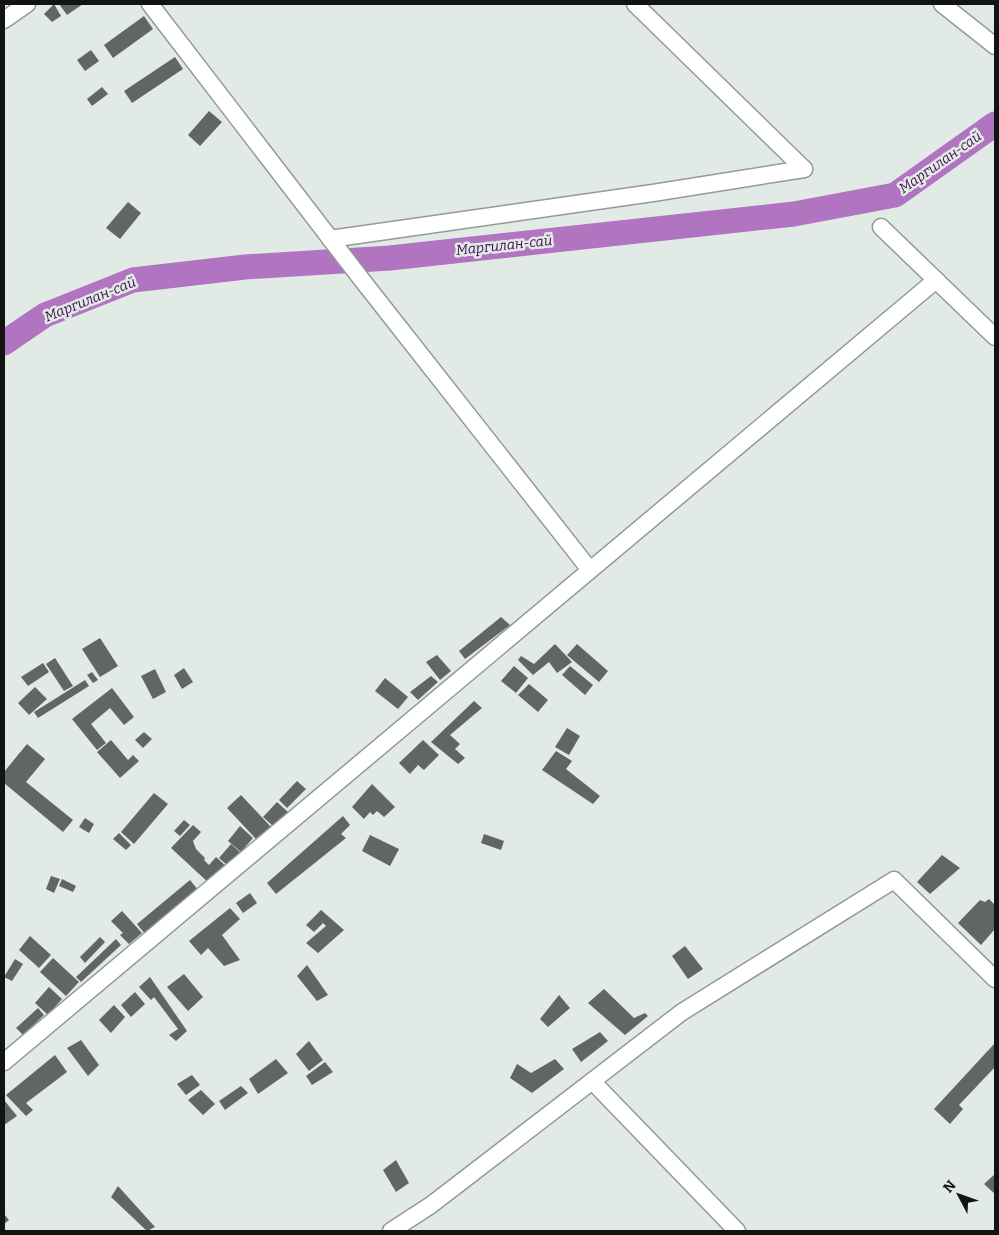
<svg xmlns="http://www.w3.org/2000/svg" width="999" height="1235" viewBox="0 0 999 1235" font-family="Bitter,serif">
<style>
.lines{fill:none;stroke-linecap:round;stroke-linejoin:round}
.river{stroke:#b074c1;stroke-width:25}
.building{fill:#606763}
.minor-casing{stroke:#939a96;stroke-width:19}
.minor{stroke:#fff;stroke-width:16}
.labels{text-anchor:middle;stroke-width:5;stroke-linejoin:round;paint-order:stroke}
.water-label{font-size:14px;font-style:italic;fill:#430951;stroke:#e2eae6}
</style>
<rect width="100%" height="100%" fill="#e2eae6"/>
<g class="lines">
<polyline class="river" points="4,343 45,315 133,280 245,267 390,258 794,214 895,195 995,124"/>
</g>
<g class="building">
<polygon points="54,4 61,16 52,22 44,14"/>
<polygon points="59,4 83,4 67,15"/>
<polygon points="144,16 153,29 113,58 104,45"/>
<polygon points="91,50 99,61 85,71 77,60"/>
<polygon points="175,57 183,69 132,103 124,91"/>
<polygon points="102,87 108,94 92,106 87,99"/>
<polygon points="209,111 222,122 200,146 188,135"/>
<polygon points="128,202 141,213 120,239 106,228"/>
<polygon points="501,617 510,625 465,659 459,651"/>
<polygon points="100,638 118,666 100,677 82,649"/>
<polygon points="555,644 572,662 557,673 549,662 533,675 518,660 521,656 534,664"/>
<polygon points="577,644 608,671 599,682 567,655"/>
<polygon points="437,655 451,671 440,680 426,662"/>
<polygon points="55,658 73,686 64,691 46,664"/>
<polygon points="43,663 49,672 28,686 21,677"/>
<polygon points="514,666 528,678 516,693 501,681"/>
<polygon points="570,666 593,685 585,695 562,675"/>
<polygon points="184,668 193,682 182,689 174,675"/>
<polygon points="155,669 166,692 153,699 141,676"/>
<polygon points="92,672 98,680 93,683 87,675"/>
<polygon points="431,676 438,682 418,700 410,692"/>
<polygon points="385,678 408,697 398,709 375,691"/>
<polygon points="85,680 89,686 38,718 34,712"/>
<polygon points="529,684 548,700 538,712 518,695"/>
<polygon points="35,687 47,699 29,715 18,703"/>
<polygon points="112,688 134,717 124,725 110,708 91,724 106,743 97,750 72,719"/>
<polygon points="474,701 482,708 450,735 460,744 455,749 465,758 458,764 431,742"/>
<polygon points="567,728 580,736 569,755 555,747"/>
<polygon points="144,732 152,739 143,748 135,740"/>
<polygon points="111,740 128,760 133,755 139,761 120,778 97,752"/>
<polygon points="423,740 439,755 424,770 418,765 410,774 399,763"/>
<polygon points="27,744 45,759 26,782 73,820 63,832 4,783 4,772"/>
<polygon points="556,751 572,761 566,769 600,796 593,804 542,770"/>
<polygon points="297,781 306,789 287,808 279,800"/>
<polygon points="372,784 395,807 384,817 377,811 373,815 370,812 364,819 352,807"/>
<polygon points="154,793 168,804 134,844 121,832"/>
<polygon points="241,795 271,827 257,840 227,808"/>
<polygon points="277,802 288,812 274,827 263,817"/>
<polygon points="343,816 350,825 341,834 346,838 276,894 267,883"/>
<polygon points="85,818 94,824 89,833 79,827"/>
<polygon points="184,820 190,825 180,836 174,831"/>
<polygon points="193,825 201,832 193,841 196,849 205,858 204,860 209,865 216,857 226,866 210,884 171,848"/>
<polygon points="240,826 253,838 241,852 228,841"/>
<polygon points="119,833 131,845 126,850 113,839"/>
<polygon points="484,834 504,841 501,850 481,843"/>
<polygon points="370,835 399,849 390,866 362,851"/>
<polygon points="231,844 240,852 227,865 219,858"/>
<polygon points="942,855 960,868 930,894 917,882"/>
<polygon points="51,876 60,879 54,893 46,889"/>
<polygon points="62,879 76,886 73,892 59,886"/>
<polygon points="190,880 198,890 145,934 137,924"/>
<polygon points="250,893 257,903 243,913 236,903"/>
<polygon points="989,899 995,905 995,929 981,945 958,923 980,900 985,902"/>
<polygon points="230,908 240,919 222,935 240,960 224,966 208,948 201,955 189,941"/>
<polygon points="321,910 344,930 318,953 306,943 326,926 323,923 314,932 306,925"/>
<polygon points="122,911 142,933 129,944 120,935 123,933 111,921"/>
<polygon points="30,936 51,955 39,968 19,950"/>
<polygon points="100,937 105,942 85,963 80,957"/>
<polygon points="116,939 121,945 81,982 76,977"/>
<polygon points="685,946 703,969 688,979 672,956"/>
<polygon points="53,958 79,982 66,996 40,972"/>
<polygon points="15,959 23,964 12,981 4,977"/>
<polygon points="307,965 328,995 317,1001 297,976"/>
<polygon points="184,974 203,997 188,1011 167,987"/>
<polygon points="150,977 187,1031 176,1041 169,1035 178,1029 154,997 151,1000 139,987"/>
<polygon points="49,987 62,999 48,1015 35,1003"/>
<polygon points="604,989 634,1018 645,1013 648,1016 625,1035 588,1003"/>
<polygon points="135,992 145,1004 131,1017 121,1005"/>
<polygon points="559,995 570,1008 548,1027 540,1019"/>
<polygon points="114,1005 125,1017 111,1033 99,1020"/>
<polygon points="38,1008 44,1015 23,1035 16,1028"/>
<polygon points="600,1032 608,1041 581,1062 572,1049"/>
<polygon points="81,1040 99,1065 88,1076 67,1048"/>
<polygon points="309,1041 323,1060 309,1071 296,1054"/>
<polygon points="995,1043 995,1067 959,1105 963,1109 950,1124 934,1109"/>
<polygon points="55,1055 67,1072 26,1103 33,1110 26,1116 6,1095"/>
<polygon points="276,1059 288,1073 258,1094 249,1079"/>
<polygon points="555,1059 564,1069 532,1093 510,1078 517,1064 531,1073"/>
<polygon points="325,1062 333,1072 312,1085 306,1076"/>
<polygon points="192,1075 200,1085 186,1095 177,1084"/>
<polygon points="241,1086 248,1093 225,1110 219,1101"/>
<polygon points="201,1090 215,1104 203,1115 188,1100"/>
<polygon points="4,1100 17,1116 4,1125"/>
<polygon points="396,1160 409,1183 396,1192 383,1170"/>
<polygon points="995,1174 995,1194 984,1184"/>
<polygon points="118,1186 155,1227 147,1231 111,1197"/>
<polygon points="4,1214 9,1220 4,1224"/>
</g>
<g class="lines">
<defs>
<g id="minor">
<polyline points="150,4 362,280 590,570"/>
<polyline points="635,4 804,169"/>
<polyline points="942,4 995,46"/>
<polyline points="4,20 27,4"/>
<polyline points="881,227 995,337"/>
<polyline points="330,239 653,193 804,169"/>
<polyline points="4,1062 936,280"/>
<polyline points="592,1081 737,1231"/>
<polyline points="391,1231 431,1205 682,1012 894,880 995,979"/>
</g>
</defs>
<use href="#minor" class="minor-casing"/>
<use href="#minor" class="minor"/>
</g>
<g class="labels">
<g class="water-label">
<text transform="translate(940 162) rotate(-35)" y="5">Маргилан-сай</text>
<text transform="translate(504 245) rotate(-6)" y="5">Маргилан-сай</text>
<text transform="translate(90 299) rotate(-22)" y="5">Маргилан-сай</text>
</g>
</g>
<rect width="999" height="1235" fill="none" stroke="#121413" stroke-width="10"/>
<g transform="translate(959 1195) rotate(311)" stroke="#e2eae6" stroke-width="4" paint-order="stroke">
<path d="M0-4L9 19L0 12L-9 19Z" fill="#121413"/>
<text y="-8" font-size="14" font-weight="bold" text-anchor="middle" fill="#121413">N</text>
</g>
</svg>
